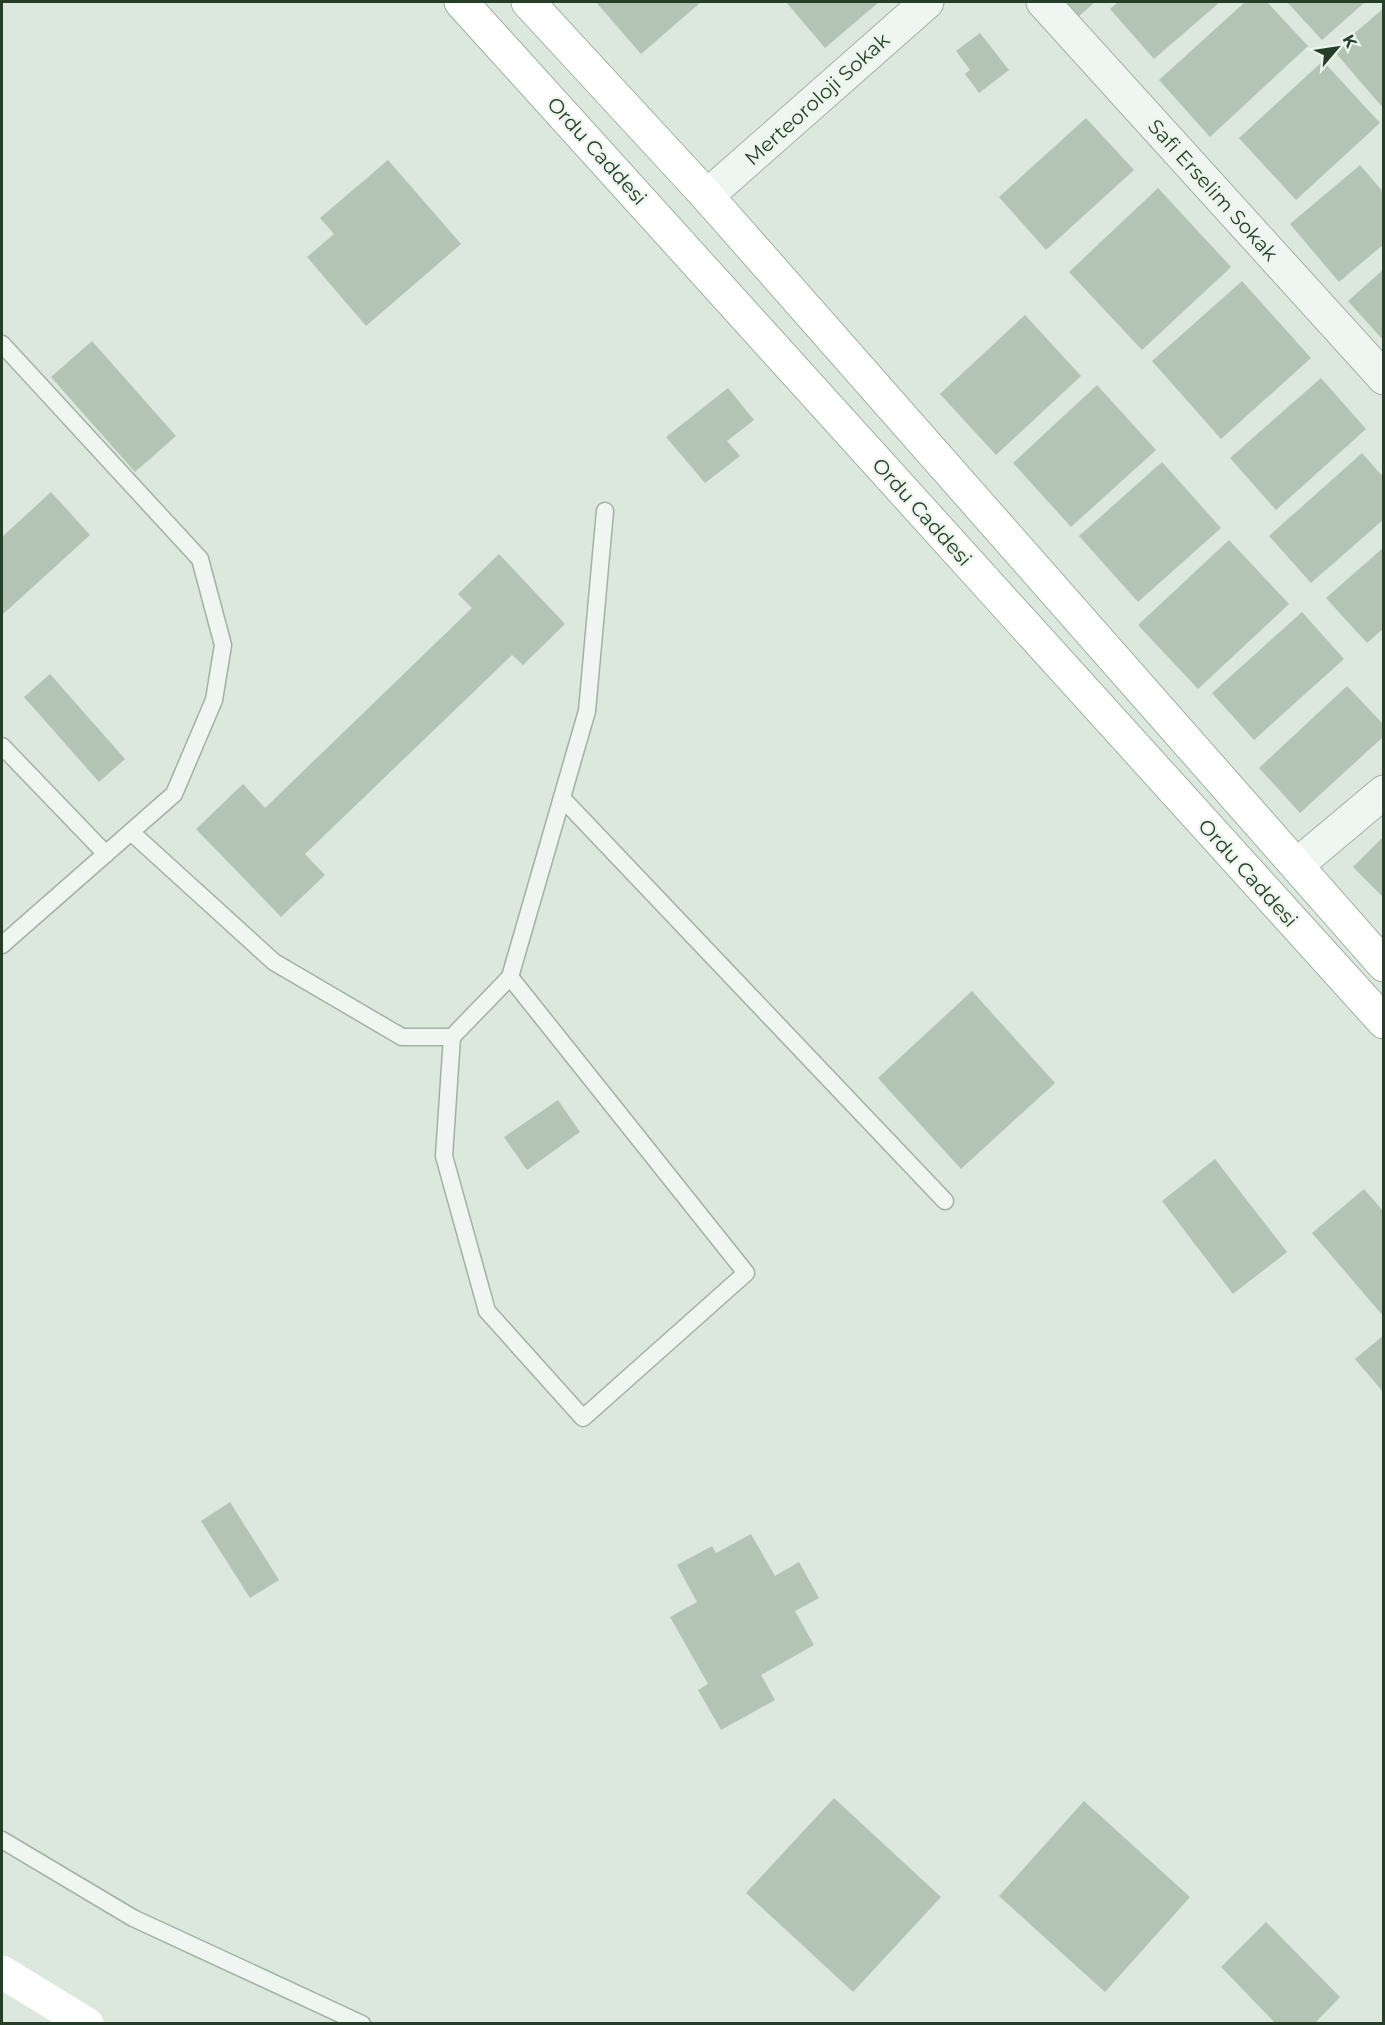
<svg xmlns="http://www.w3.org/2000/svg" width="1385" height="2025" viewBox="0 0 1385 2025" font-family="Montserrat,sans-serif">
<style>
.building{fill:#b3c4b5}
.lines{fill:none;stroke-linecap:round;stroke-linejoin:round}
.service-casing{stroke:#a1b1a3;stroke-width:19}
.minor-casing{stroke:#a1b1a3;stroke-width:35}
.primary-casing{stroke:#9bb39d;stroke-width:35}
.service{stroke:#eff5f0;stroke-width:16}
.minor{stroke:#eff5f0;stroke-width:33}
.secondary{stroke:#fff;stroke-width:33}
.primary{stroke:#fff;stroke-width:33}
.labels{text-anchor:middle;stroke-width:4.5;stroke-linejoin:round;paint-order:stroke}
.street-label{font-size:20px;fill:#253e28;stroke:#ecf5ec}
</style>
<rect width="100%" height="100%" fill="#dce7dd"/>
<g class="building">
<polygon points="596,2 701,2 641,54"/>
<polygon points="786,2 879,2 825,48"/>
<polygon points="1059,2 1095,2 1076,19"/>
<polygon points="1118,2 1220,2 1154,59 1110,9"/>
<polygon points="1245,2 1267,2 1308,46 1210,137 1159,80"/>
<polygon points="1287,2 1365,2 1322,40"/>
<polygon points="1384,8 1384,109 1334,51"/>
<polygon points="980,33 1009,70 979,93 965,74 970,70 956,51"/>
<polygon points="1323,61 1380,123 1296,200 1239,138"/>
<polygon points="1086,118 1134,170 1046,250 999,197"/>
<polygon points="388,160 461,244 366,326 307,257 334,234 320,218"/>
<polygon points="1360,165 1384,193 1384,244 1339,282 1290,224"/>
<polygon points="1158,188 1231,267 1142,350 1069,272"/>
<polygon points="1384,269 1384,341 1348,301"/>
<polygon points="1242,281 1311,358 1221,439 1152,361"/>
<polygon points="1025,315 1081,376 996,455 940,394"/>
<polygon points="92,341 176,436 135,472 51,377"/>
<polygon points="1321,378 1366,429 1276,510 1230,458"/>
<polygon points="1097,385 1156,450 1071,527 1013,463"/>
<polygon points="728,388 754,420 727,441 740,456 705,483 666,437"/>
<polygon points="1362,453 1384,478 1384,519 1311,583 1269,536"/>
<polygon points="1162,462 1221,528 1138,602 1079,536"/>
<polygon points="51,492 90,535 2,615 2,537"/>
<polygon points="1229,540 1289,604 1198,689 1138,625"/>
<polygon points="1384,547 1384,628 1367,643 1326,598"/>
<polygon points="499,554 565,624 523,665 512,655 305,854 325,875 281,917 196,829 243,784 265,808 472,608 458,594"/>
<polygon points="1302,612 1344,659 1254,740 1212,693"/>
<polygon points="50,674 125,759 99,782 24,697"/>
<polygon points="1347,686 1384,725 1384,736 1300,813 1259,768"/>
<polygon points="1384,836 1384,898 1353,867"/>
<polygon points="972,991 1055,1083 961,1169 878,1078"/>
<polygon points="558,1100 580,1132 527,1170 504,1137"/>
<polygon points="1215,1159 1287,1252 1233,1294 1162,1201"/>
<polygon points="1364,1189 1384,1212 1384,1317 1312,1233"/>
<polygon points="1384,1335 1384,1393 1355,1359"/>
<polygon points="230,1502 279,1580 250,1598 201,1521"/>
<polygon points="751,1534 775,1576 799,1562 819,1598 795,1611 814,1645 761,1675 775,1700 721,1730 698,1690 708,1684 670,1617 697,1602 677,1565 712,1546 716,1553"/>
<polygon points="834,1798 941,1897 853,1992 746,1893"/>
<polygon points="1084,1801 1190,1897 1105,1992 999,1896"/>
<polygon points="1266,1922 1340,1997 1314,2024 1276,2024 1221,1967"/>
</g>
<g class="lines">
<defs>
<g id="service">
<polyline points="2,344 200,559 223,645 214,700 174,794 2,945"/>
<polyline points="2,746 106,854"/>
<polyline points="562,798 945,1201"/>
<polyline points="131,832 274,962 402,1037 452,1037 510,977 587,711 605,511"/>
<polyline points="452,1037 444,1156 487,1311 583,1418 746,1273 510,977"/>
<polyline points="2,1840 133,1918 362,2024"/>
</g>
<g id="minor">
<polyline points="1043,2 1384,378"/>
<polyline points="707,196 927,2"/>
<polyline points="1297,865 1384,792"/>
</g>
<g id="primary">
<polyline points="461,2 1384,1022"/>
<polyline points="528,2 707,196 1384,965"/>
</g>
</defs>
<use href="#service" class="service-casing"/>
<use href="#minor" class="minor-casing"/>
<use href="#primary" class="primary-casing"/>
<use href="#service" class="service"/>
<use href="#minor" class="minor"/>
<polyline class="secondary" points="2,1972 87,2024"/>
<use href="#primary" class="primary"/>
</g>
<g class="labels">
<g class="street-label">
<text transform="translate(817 99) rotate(-42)" y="7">Merteoroloji Sokak</text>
<text transform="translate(597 151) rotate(48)" y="7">Ordu Caddesi</text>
<text transform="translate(1213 190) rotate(48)" y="7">Safi Erselim Sokak</text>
<text transform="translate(922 512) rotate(48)" y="7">Ordu Caddesi</text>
<text transform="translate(1248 873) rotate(48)" y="7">Ordu Caddesi</text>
</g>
</g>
<rect width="1385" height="2025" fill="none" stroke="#253e28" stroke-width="6"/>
<g transform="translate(1337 48) rotate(61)" stroke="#ecf5ec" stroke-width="4.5" paint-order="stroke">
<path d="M0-4.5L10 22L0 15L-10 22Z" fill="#253e28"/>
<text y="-9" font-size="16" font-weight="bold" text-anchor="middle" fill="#253e28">K</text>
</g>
</svg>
